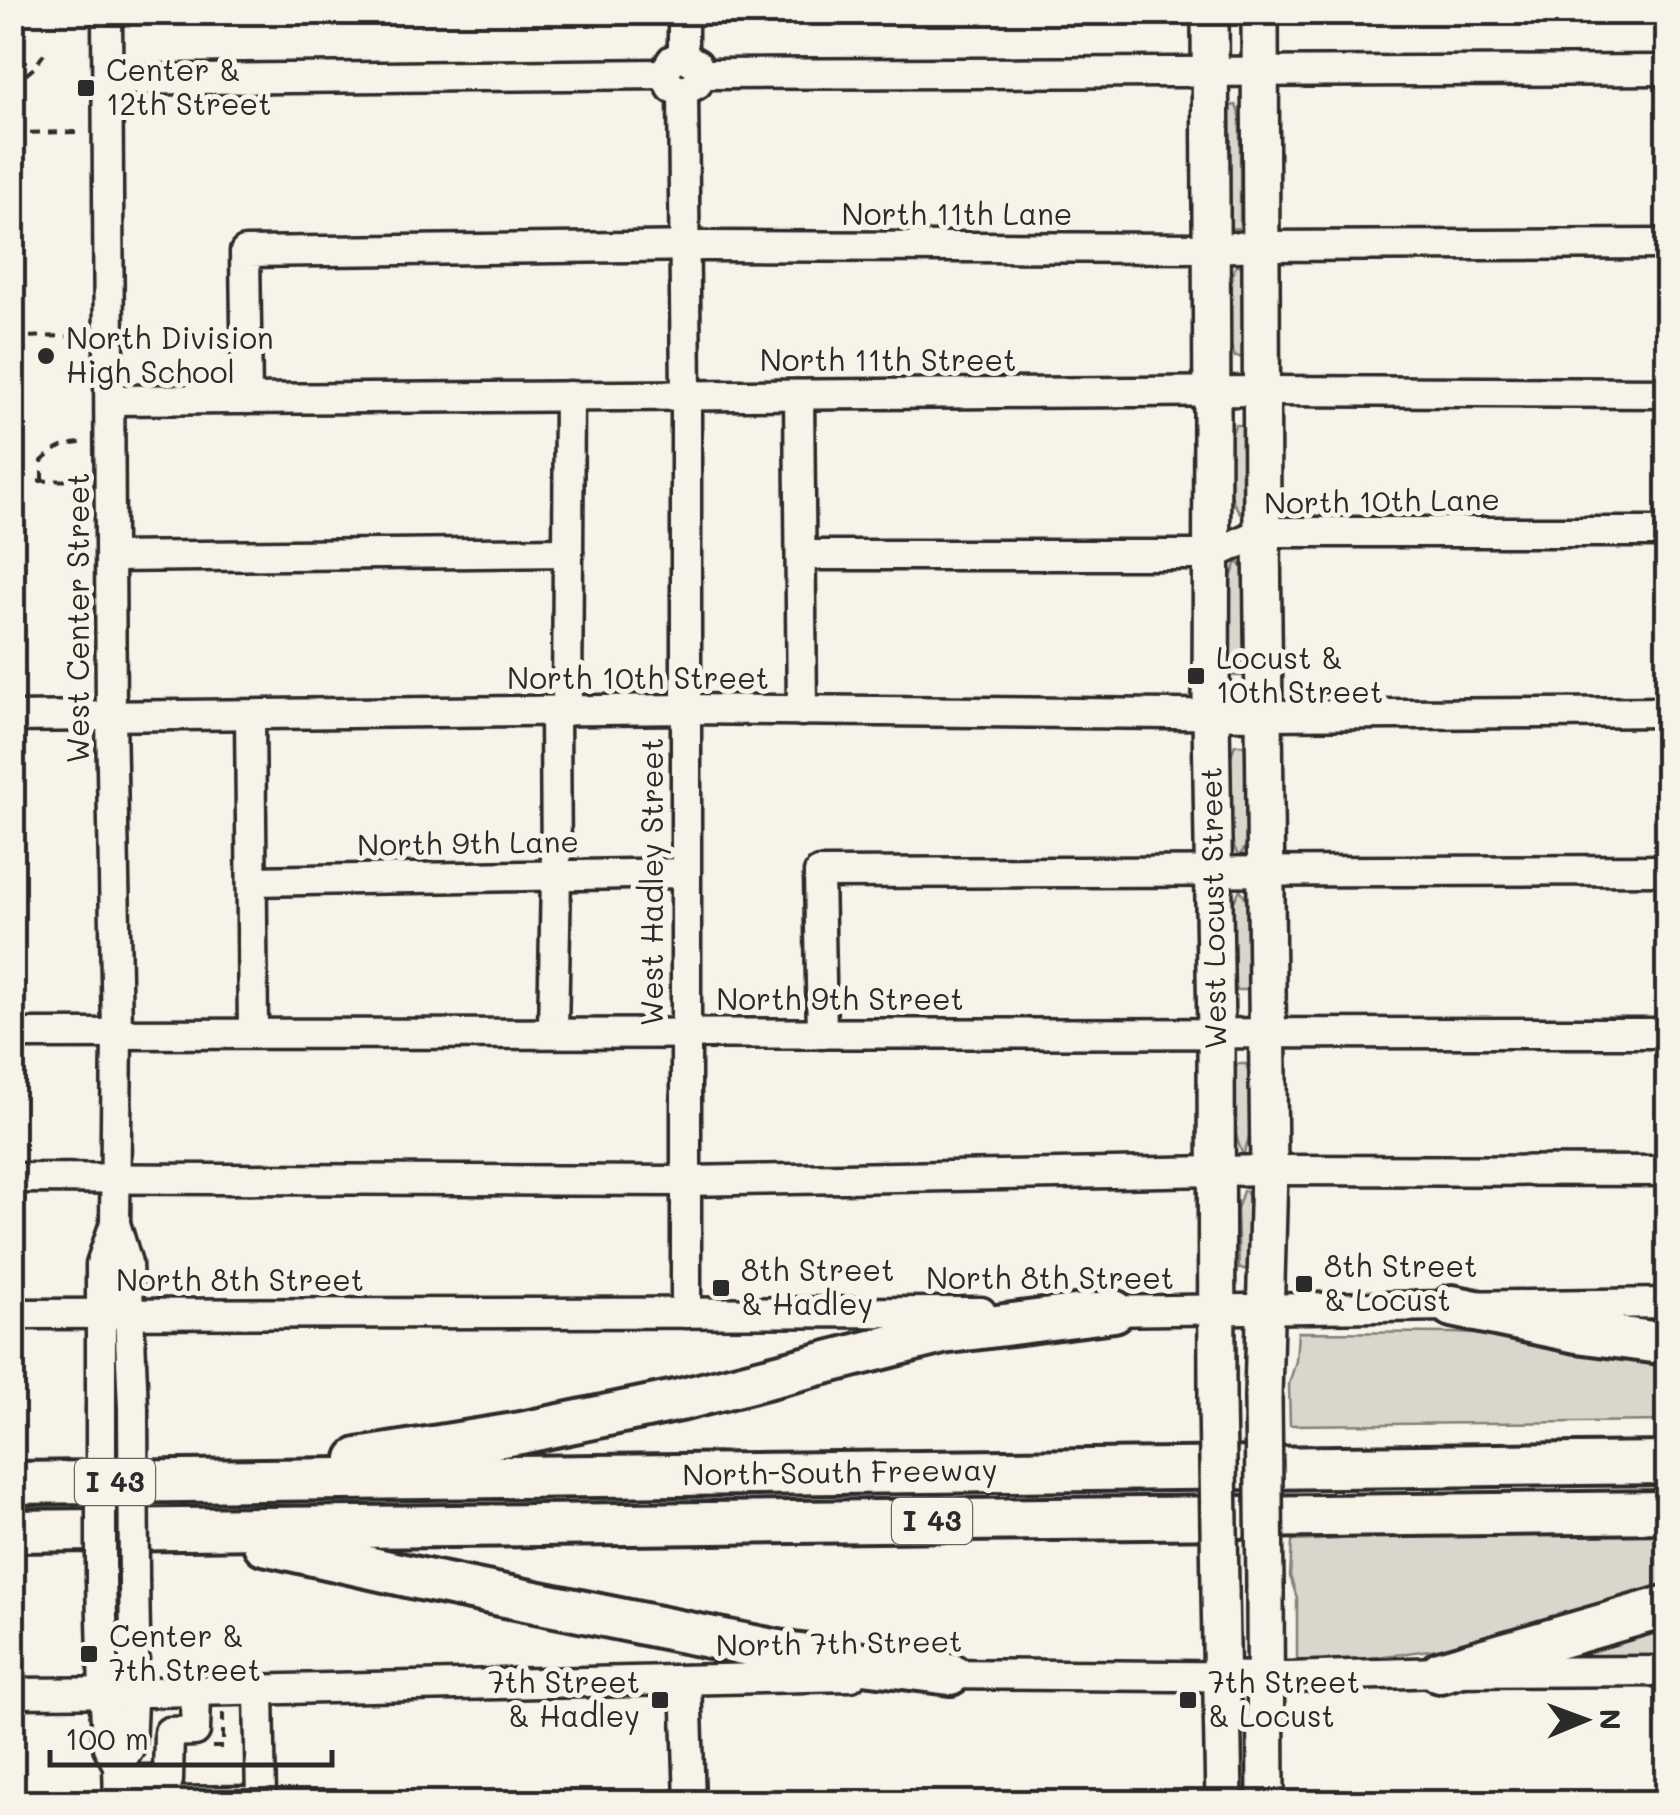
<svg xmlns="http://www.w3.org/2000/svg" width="1680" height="1815" viewBox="0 0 1680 1815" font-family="Mali,sans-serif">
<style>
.green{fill:#dad6cc;stroke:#82807c;stroke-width:2.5}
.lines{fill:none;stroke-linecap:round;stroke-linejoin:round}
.minor-casing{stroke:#2b2b2b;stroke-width:35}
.major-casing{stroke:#2b2b2b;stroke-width:42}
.highway-casing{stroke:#2b2b2b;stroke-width:48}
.path{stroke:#2b2b2b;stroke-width:4;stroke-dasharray:10 8;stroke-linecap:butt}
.minor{stroke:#f7f3e8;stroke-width:28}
.major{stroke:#f7f3e8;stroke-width:35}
.highway{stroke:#f7f3e8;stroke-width:40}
.minor-bridge-casing{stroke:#2b2b2b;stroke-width:35;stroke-linecap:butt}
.major-bridge-casing{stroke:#2b2b2b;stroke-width:42;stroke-linecap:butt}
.minor-bridge{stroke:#f7f3e8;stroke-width:28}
.major-bridge{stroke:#f7f3e8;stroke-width:35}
.poi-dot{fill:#2b2b2b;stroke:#f7f3e8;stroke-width:4}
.labels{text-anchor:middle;stroke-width:10;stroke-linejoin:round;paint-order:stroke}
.shield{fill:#f7f3e8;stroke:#686764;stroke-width:2.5}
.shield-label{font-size:28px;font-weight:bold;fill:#2b2b2b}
.poi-label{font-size:30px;fill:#2b2b2b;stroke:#f7f3e8;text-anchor:start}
.street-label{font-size:30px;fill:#2b2b2b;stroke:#f7f3e8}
</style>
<rect width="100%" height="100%" fill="#f7f3e8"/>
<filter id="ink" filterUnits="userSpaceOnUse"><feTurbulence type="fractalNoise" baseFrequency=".01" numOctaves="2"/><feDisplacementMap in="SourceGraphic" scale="20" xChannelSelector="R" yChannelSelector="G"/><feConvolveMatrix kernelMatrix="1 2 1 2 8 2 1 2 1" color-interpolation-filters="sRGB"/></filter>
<g filter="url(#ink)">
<g class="green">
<polygon points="1236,105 1240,117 1240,228 1227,229 1226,118 1230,106"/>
<path d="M1236,265H1240C1252,286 1251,334 1243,357H1235C1224,330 1223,291 1236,265Z"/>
<path d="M1235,425H1244L1250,443V499L1241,514C1223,492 1225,451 1235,425Z"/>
<path d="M1238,561L1246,573L1250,659L1243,676H1234C1224,646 1222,589 1238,561Z"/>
<path d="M1235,745H1243L1249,758L1250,829L1247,844L1239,857C1224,831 1223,772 1235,745Z"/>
<path d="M1240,889C1259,913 1250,960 1250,990H1234L1231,978L1229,912Z"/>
<path d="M1237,1064H1246C1258,1091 1254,1126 1244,1153H1242C1231,1126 1227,1091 1237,1064Z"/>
<path d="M1243,1191H1246C1258,1213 1254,1245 1256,1269H1239L1237,1209Z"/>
<polygon points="1298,1332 1454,1333 1531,1337 1667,1352 1667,1421 1290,1425 1289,1384 1296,1361"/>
<polygon points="1667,1528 1667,1593 1483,1643 1361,1659 1297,1661 1297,1598 1290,1576 1292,1541 1340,1539 1364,1533"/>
<polygon points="1667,1618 1667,1658 1581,1659 1544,1657"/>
<polygon points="1238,1711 1254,1712 1251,1802 1235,1802"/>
</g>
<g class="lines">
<defs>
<g id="minor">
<polygon points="683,56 697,64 700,74 697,84 683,91 672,88 663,74 672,60"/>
<polyline points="683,56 683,12"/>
<polyline points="700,74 1668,70"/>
<polyline points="106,80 663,74"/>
<polyline points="683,91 686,394 686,1313"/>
<polyline points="799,395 802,711"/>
<polyline points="247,399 245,252 705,246 1210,248 1262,246 1668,244"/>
<polyline points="110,400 1262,391 1668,393"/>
<polyline points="802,555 1212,555 1262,532 1668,532"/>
<polyline points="111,557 568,552"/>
<polyline points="567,711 569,396"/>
<polyline points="250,715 253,1032"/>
<polyline points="12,717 685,709 1264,715 1668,712"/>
<polyline points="252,881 685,873"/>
<polyline points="553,1032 556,875 555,711"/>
<polyline points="12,1034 1668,1033"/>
<polyline points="822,1034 819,873 1668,870"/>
<polyline points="12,1178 686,1181 1269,1170 1668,1171"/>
<polyline points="115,1223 127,1263 133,1409"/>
<polyline points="1099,1311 1668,1303"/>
<polyline points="12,1314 981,1312"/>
<polyline points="101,1408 101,1264 115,1223 117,1032 111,717 107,12"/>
<polyline points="101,1582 104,1693 108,1747 118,1765 119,1802"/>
<polyline points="934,1674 1289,1677 1440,1672 1668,1671"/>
<polyline points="686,1680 690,1802"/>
<polyline points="259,1690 261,1802"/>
<polyline points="12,1693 152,1692 851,1676"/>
<polyline points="118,1765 130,1747 135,1634 134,1581"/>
<polyline points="119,1780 168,1780 169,1732 195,1731 196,1691"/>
<polyline points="162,1802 261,1801"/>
</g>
<g id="major">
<polyline points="1210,12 1212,414 1211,715 1216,1033 1217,1398"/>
<polyline points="1260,12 1262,532 1269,1170 1263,1397"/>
<polyline points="1220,1590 1224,1802"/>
<polyline points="1265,1590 1266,1802"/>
</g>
<g id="highway">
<polyline points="1452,1306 1577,1332 1668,1344"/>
<polyline points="358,1459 521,1433 680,1400 942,1333 1114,1311"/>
<polyline points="12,1483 1668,1463"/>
<polyline points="12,1531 1668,1512"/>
<polyline points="264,1544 421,1579 793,1654 950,1674"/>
<polyline points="1440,1672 1668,1606"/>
</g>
</defs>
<use href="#minor" class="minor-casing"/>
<use href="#major" class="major-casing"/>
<use href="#highway" class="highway-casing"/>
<g class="path">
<polyline points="12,86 34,68 46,51"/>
<polyline points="12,133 84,132"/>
<polyline points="12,337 84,336"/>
<polyline points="38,481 85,480"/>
<path d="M42,481V461C55,448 66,443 85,443"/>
<polyline points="212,1747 223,1747 223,1712"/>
</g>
<use href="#minor" class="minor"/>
<use href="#major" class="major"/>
<use href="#highway" class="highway"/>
<defs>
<g id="minor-bridge">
<polyline points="101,1408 101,1582"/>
<polyline points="133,1409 134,1581"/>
</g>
<g id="major-bridge">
<polyline points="1263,1397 1265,1590"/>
<polyline points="1217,1398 1220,1590"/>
</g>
</defs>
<use href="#minor-bridge" class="minor-bridge-casing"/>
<use href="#major-bridge" class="major-bridge-casing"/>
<use href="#minor-bridge" class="minor-bridge"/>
<use href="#major-bridge" class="major-bridge"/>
</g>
</g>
<g class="poi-dot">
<rect x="76" y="78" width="20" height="20" rx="5"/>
<circle cx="46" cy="356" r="10"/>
<rect x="1186" y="666" width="20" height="20" rx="5"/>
<rect x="1294" y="1274" width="20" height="20" rx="5"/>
<rect x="711" y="1278" width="20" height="20" rx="5"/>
<rect x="79" y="1644" width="20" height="20" rx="5"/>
<rect x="650" y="1690" width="20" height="20" rx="5"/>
<rect x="1178" y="1690" width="20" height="20" rx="5"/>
</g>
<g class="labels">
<g class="shield">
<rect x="75" y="1459" width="80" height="46" rx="8"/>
<rect x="892" y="1498" width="80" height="46" rx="8"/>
</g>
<g class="shield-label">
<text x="115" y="1492">I 43</text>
<text x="932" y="1531">I 43</text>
</g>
<g class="poi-label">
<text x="106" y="81">Center &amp;<tspan x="106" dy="34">12th Street</tspan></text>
<text x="66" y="349">North Division<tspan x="66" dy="34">High School</tspan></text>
<text x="1216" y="669">Locust &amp;<tspan x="1216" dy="34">10th Street</tspan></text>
<text x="1324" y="1277">8th Street<tspan x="1324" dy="34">&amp; Locust</tspan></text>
<text x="741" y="1281">8th Street<tspan x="741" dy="34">&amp; Hadley</tspan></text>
<text x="109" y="1647">Center &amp;<tspan x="109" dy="34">7th Street</tspan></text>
<text x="640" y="1693" text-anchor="end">7th Street<tspan x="640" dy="34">&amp; Hadley</tspan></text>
<text x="1208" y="1693">7th Street<tspan x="1208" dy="34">&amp; Locust</tspan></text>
</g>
<g class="street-label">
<text x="957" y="225">North 11th Lane</text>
<text x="888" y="371">North 11th Street</text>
<text transform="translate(1382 502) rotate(-1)" y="10">North 10th Lane</text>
<text transform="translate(79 618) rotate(-90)" y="10">West Center Street</text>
<text x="638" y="689">North 10th Street</text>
<text transform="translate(468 844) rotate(-1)" y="10">North 9th Lane</text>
<text transform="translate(653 882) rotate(-90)" y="10">West Hadley Street</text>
<text transform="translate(1214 908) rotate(-91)" y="10">West Locust Street</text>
<text x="840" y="1010">North 9th Street</text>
<text x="1050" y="1289">North 8th Street</text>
<text x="240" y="1291">North 8th Street</text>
<text transform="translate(840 1473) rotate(-1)" y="10">North-South Freeway</text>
<text transform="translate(839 1644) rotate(-1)" y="10">North 7th Street</text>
</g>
</g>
<rect width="1680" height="1815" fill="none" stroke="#f7f3e8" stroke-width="50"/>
<rect x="25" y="25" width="1630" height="1765" fill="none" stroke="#2b2b2b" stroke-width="4" filter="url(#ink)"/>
<g transform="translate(1585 1720) rotate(89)" stroke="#f7f3e8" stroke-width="8" paint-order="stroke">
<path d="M0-8L18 38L0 25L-18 38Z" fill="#2b2b2b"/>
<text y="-15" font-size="28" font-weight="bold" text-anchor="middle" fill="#2b2b2b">N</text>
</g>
<path d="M50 1750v15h282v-15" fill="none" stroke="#2b2b2b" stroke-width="5"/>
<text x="65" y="1750" font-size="30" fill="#2b2b2b" stroke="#f7f3e8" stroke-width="8" paint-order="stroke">100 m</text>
</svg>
